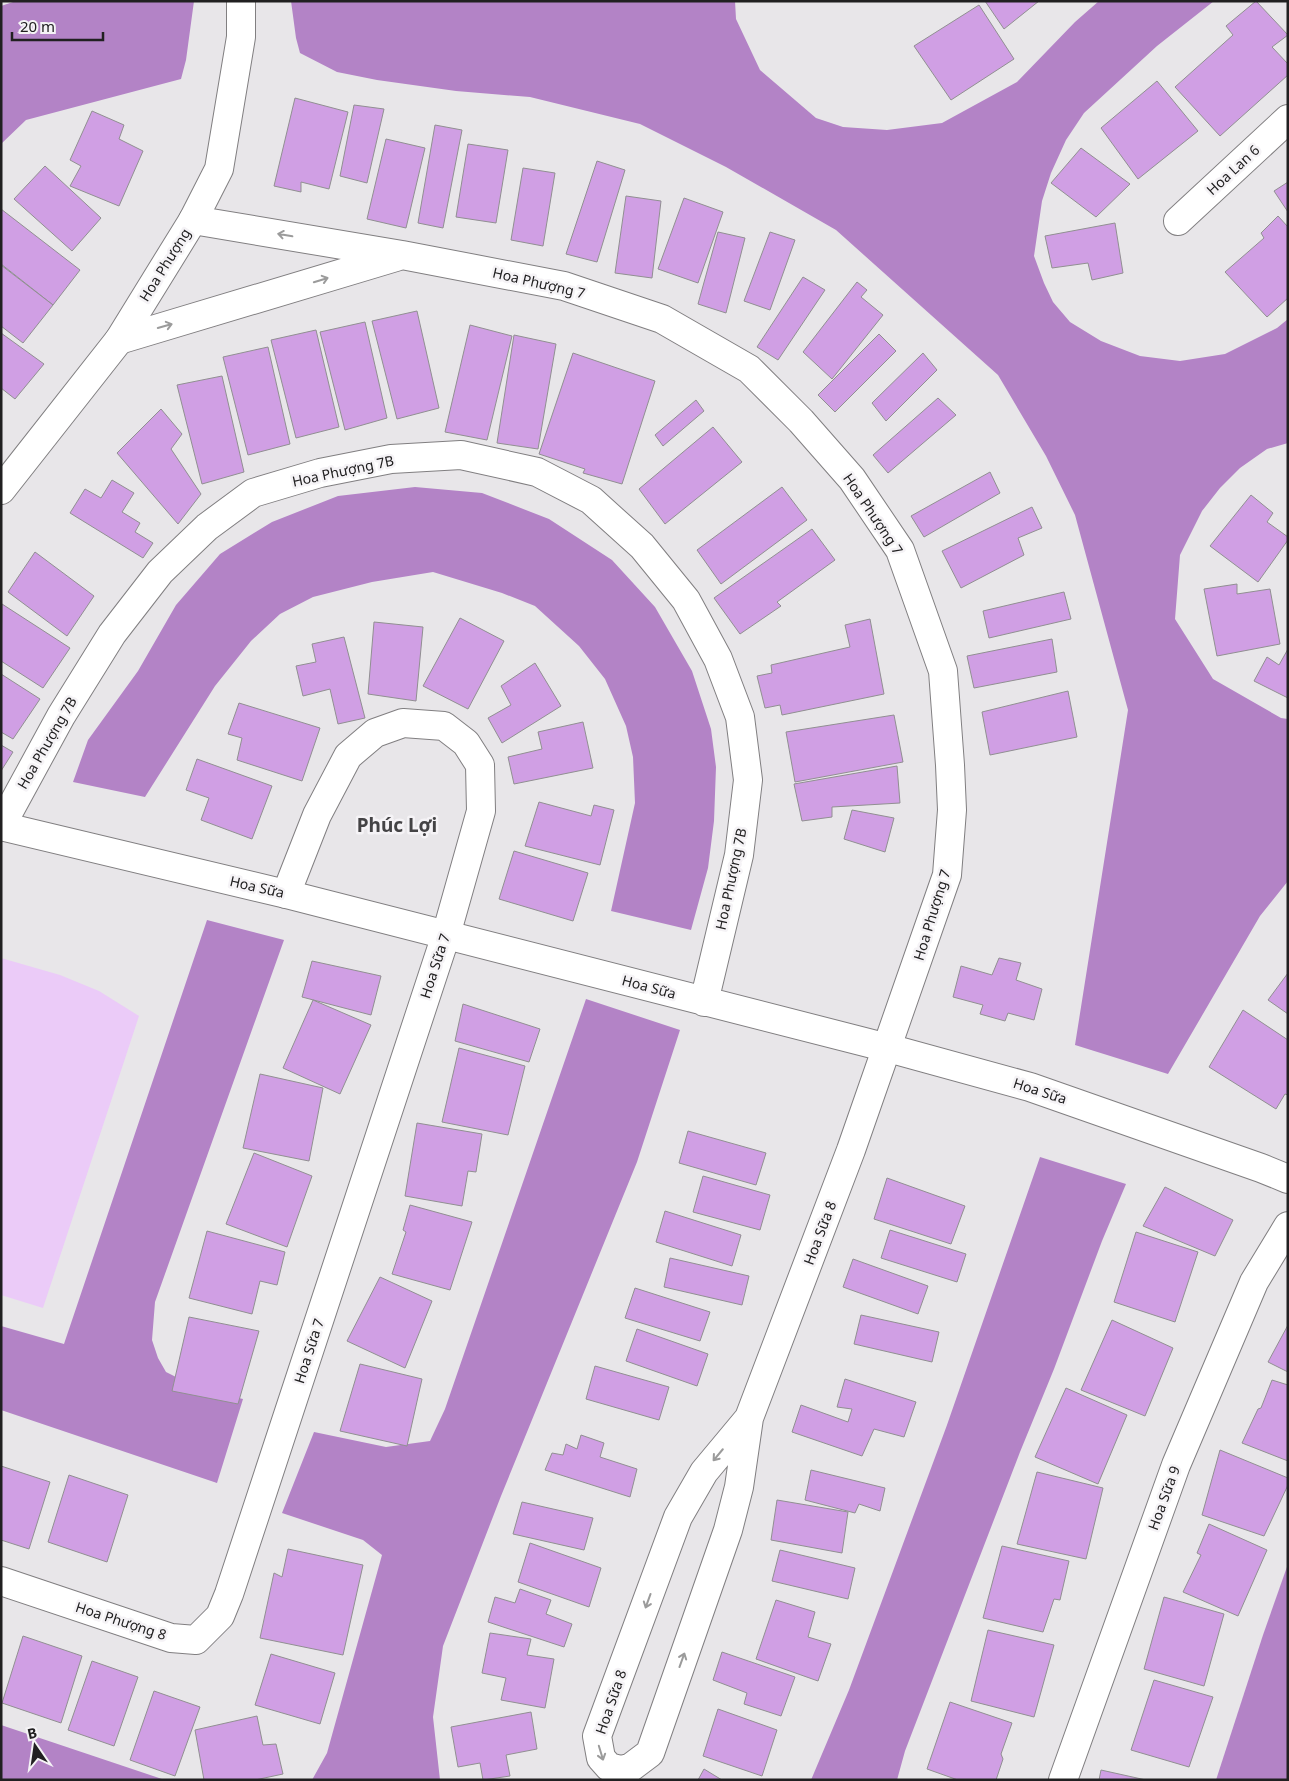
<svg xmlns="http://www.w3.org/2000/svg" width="1289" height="1781" viewBox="0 0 1289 1781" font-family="'Noto Sans',sans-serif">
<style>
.green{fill:#ebcbf8}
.water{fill:#b383c6}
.building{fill:#d09fe4;stroke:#918f92}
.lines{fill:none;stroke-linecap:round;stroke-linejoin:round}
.minor-casing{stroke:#817f81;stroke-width:30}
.minor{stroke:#fff;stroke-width:28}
.oneway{stroke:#9b9b9b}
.labels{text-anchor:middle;stroke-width:5;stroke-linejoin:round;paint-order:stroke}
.street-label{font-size:14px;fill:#212021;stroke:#f5f3f6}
.district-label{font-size:19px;font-weight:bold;fill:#444345;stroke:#f5f3f6}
</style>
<rect width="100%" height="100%" fill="#e8e6e9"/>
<polygon class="green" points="1,958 60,975 99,991 139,1016 43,1308 1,1295"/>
<g class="water">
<polygon points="16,1 194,1 186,60 181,79 26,120 1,144 1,6"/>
<polygon points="291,1 735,1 736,19 760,70 816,118 843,127 887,130 942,123 1017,82 1075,22 1099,1 1214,1 1157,46 1084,113 1066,140 1051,173 1042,201 1034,256 1044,283 1053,302 1070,322 1101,341 1140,356 1180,361 1225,354 1277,328 1288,319 1288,443 1267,449 1240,468 1220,488 1202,511 1180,555 1175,619 1213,679 1281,718 1288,719 1288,881 1260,916 1168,1074 1075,1045 1128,710 1075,515 1046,456 998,375 836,230 726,167 640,124 530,97 456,91 377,80 337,72 300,53 296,38"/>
<polygon points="415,487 482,493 549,519 612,560 655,607 692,671 711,729 716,767 714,821 708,868 691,930 611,911 635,803 633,757 626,726 605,679 579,646 535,606 502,593 433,572 372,582 313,597 280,614 251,641 215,686 145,797 73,782 88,740 138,671 176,605 220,554 272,522 338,496"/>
<polygon points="207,920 284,940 155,1302 152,1340 158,1358 166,1372 200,1389 243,1399 217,1483 1,1410 1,1326 64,1344"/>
<polygon points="586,999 680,1030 637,1162 501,1496 443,1646 433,1717 440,1780 312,1780 327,1753 382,1555 363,1540 282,1513 314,1432 386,1447 430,1441 445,1409"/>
<polygon points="1040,1157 1126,1184 1102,1241 1054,1369 1020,1452 905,1751 897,1780 811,1780 849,1690 947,1425"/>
<polygon points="1288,1564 1288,1780 1216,1780 1263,1635"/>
<polygon points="1,1725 165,1780 1,1780"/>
</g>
<g class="building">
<polygon points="985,1 1039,1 1004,29"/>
<polygon points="1256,1 1288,35 1272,47 1288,64 1288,75 1220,136 1175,87 1233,35 1226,26"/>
<polygon points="979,5 1014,59 951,100 914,46"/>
<polygon points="1157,81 1198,131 1138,179 1101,128"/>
<polygon points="295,98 348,112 329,189 301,182 301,192 274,186"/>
<polygon points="354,105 384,109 367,183 340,176"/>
<polygon points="92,111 124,125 119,139 143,151 119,206 70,186 81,166 70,160"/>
<polygon points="435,125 462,130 443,228 418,223"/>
<polygon points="386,139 425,148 406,228 367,219"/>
<polygon points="468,144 508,150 496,223 456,217"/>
<polygon points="1081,148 1130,184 1096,217 1051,183"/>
<polygon points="597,161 625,170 597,262 566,254"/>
<polygon points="45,166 101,218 72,251 14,199"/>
<polygon points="523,168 555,173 543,246 511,240"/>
<polygon points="1288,182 1288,212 1274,191"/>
<polygon points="626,196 661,201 652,278 615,273"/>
<polygon points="684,198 723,212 698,283 658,269"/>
<polygon points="1,209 80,270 53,305 1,264"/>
<polygon points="1278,216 1288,227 1288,298 1267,317 1225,272 1264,238 1261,233"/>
<polygon points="1115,223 1123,273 1092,280 1088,263 1052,268 1045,236"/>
<polygon points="718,232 745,238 726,313 698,304"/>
<polygon points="770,232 795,240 770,310 744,301"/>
<polygon points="1,265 53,305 23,343 1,326"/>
<polygon points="803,277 825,290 778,360 757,347"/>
<polygon points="857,282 867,290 861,297 883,315 832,379 803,352"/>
<polygon points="417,311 439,408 397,419 372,321"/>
<polygon points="365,322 387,418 345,430 320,332"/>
<polygon points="470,325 512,336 487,440 445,432"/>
<polygon points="316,330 339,427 296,438 271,340"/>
<polygon points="1,333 44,364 15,399 1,388"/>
<polygon points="879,334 896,351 835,412 818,395"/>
<polygon points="514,335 556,344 538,449 497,443"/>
<polygon points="268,347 290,444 248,455 223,357"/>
<polygon points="573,353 655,381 622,484 583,473 585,469 539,454"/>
<polygon points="923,353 937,370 886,421 872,403"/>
<polygon points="222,376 244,472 202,484 177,385"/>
<polygon points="938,398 956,415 888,473 873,455"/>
<polygon points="696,400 704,411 663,446 655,435"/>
<polygon points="161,409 182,434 171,449 201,494 178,524 117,453"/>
<polygon points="713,427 742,462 665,524 639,489"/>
<polygon points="990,472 1000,493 924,537 911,516"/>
<polygon points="112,480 134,493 122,512 140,523 135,532 153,543 143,558 70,513 85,489 101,498"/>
<polygon points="782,487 807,520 721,584 697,550"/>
<polygon points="1251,495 1273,513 1267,522 1288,537 1288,540 1258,582 1210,546"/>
<polygon points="1032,507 1042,528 1018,538 1024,555 961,588 942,551"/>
<polygon points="812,529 835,560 777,602 781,606 740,634 714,598"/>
<polygon points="35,552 94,596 67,636 8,592"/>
<polygon points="1237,584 1237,594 1270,589 1280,644 1217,656 1204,589"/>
<polygon points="1064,592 1071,619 989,638 983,611"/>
<polygon points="2,604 70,648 43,688 1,661"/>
<polygon points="460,618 504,641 468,709 423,686"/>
<polygon points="870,619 884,694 782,715 780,705 765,708 757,676 772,673 771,665 850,647 845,625"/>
<polygon points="374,622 423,627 416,701 368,694"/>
<polygon points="344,637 365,718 338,724 330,689 303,696 296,666 316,662 312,644"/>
<polygon points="1052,639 1057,672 974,688 967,656"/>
<polygon points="1288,649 1288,698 1254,681 1267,657 1279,665"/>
<polygon points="535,663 561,706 502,743 488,718 511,705 501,686"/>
<polygon points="1,674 40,699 13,739 1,732"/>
<polygon points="1068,691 1077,737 990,755 982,712"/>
<polygon points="239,703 320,728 302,781 237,760 242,738 228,734"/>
<polygon points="894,715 903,762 795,782 786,732"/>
<polygon points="583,722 593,768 514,784 508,757 542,749 538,732"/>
<polygon points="1,745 13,752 1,771"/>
<polygon points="197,759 272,786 252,839 201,820 209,798 186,790"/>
<polygon points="897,766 900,803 832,807 832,817 802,821 794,784"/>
<polygon points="539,802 591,816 594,805 614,810 600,865 525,846"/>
<polygon points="852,810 894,818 885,852 844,839"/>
<polygon points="514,851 588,873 573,921 499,899"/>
<polygon points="999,958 1021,963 1016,980 1042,989 1034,1020 1008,1013 1005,1021 980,1014 983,1005 953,997 961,966 992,975"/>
<polygon points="312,961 381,976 371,1015 302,997"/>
<polygon points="1288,973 1288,1014 1268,1000"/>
<polygon points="313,1000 371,1025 340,1094 283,1068"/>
<polygon points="463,1004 540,1029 529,1062 455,1041"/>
<polygon points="1243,1010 1288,1040 1288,1095 1285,1094 1276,1109 1209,1067"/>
<polygon points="459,1048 525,1066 508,1135 442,1122"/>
<polygon points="260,1074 323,1088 309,1161 243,1148"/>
<polygon points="417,1123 482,1134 476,1172 468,1171 462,1206 405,1196"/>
<polygon points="688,1131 766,1153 756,1185 679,1163"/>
<polygon points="254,1153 312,1176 287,1247 226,1224"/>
<polygon points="703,1176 770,1195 760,1230 693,1212"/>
<polygon points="887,1178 965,1206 951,1244 874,1219"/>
<polygon points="1165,1187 1233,1220 1215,1256 1143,1226"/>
<polygon points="410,1205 472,1222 450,1290 392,1274 406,1232 403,1230"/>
<polygon points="665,1211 741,1235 732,1266 656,1242"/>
<polygon points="890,1230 966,1254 957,1282 881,1258"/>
<polygon points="207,1231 285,1252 277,1285 260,1281 252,1314 189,1298"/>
<polygon points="1136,1232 1198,1252 1175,1322 1114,1302"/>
<polygon points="670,1258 749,1276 742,1305 664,1287"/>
<polygon points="853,1259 928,1286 918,1314 843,1287"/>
<polygon points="380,1277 432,1301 405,1368 347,1341"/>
<polygon points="635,1288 710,1312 700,1341 625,1318"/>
<polygon points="861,1315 939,1332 932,1362 854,1344"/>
<polygon points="189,1317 259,1331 238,1404 172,1391"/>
<polygon points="1112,1320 1173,1348 1145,1416 1081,1390"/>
<polygon points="1288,1325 1288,1372 1268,1362"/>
<polygon points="637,1329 708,1354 697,1386 626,1361"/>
<polygon points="360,1364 422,1379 407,1446 340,1431"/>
<polygon points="595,1366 669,1387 659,1420 586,1399"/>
<polygon points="845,1379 916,1402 904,1437 874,1429 862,1456 792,1432 801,1405 848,1422 852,1409 837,1407"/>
<polygon points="1272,1380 1288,1385 1288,1461 1242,1443 1258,1409 1261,1408"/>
<polygon points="1066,1388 1127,1415 1098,1484 1035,1457"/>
<polygon points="581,1435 604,1443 600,1457 637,1469 630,1497 545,1470 552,1453 563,1455 566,1444 577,1449"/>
<polygon points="1220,1450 1288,1478 1288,1485 1264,1536 1202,1515"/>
<polygon points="1,1466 50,1482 29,1549 1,1540"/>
<polygon points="811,1470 885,1488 880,1511 859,1504 855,1513 805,1500"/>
<polygon points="1037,1472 1103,1488 1086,1559 1017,1544"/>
<polygon points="69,1475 128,1495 107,1562 48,1542"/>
<polygon points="777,1500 848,1512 842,1553 771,1540"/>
<polygon points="522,1502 593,1518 584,1550 513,1534"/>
<polygon points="1209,1524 1267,1550 1238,1616 1183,1592 1201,1555 1197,1553"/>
<polygon points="530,1543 601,1568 589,1607 518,1582"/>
<polygon points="1002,1546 1069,1561 1060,1600 1054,1599 1043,1632 983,1618"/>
<polygon points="288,1549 363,1565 343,1655 260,1638 274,1573 282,1577"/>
<polygon points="780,1550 855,1568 848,1599 772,1581"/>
<polygon points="520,1589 551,1600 546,1614 572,1624 564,1647 488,1622 495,1597 515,1603"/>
<polygon points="1164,1597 1224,1614 1204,1686 1144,1669"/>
<polygon points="776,1600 815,1612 808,1637 831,1644 818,1681 756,1659"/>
<polygon points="988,1630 1054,1645 1034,1717 971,1701"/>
<polygon points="490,1633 531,1639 527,1655 554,1659 545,1708 501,1700 506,1678 482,1673"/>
<polygon points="23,1636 82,1656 61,1723 2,1703"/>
<polygon points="722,1652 795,1677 781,1716 744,1704 747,1693 713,1680"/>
<polygon points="271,1654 335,1673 320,1724 255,1705"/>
<polygon points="92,1661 138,1677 114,1746 68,1730"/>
<polygon points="1154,1680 1213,1697 1189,1767 1131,1750"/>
<polygon points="154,1691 200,1707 175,1776 130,1760"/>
<polygon points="950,1702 1012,1723 1001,1754 1003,1759 996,1780 958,1780 927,1769"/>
<polygon points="718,1709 777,1730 762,1776 703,1756"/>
<polygon points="531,1712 537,1749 506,1755 510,1776 483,1780 480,1763 458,1767 451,1727"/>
<polygon points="257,1716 263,1745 276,1744 283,1774 255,1780 204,1780 195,1730"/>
<polygon points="704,1769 722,1780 698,1780"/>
<polygon points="1101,1770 1146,1780 1099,1780"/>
</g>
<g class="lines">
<defs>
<g id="minor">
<polyline points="193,220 402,255 564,286 662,319 749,369 801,421 852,479 900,550 943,671 950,765 952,810 947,875 851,1150 749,1418 739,1487 728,1530 650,1753 630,1768 621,1770 609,1767 601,1758 597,1736 678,1517 704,1472 749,1418"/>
<polyline points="1178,221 1288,119"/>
<polyline points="119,340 396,257"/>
<polyline points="1,490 119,340 193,220 219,169 241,37 241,1"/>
<polyline points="704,1002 739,855 748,780 740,717 718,659 686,600 642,546 591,500 537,472 461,455 391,459 320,473 253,493 207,527 160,572 112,634 61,716 1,826 286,894 888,1048 1030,1087 1261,1168 1288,1179"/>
<polyline points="1,1581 171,1638 196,1640 220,1616 229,1594 446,935 481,811 480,765 466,743 444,726 403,723 375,733 348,756 317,815 286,894"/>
<polyline points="1063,1780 1176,1465 1254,1282 1288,1226"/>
</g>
</defs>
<use href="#minor" class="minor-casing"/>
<use href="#minor" class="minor"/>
</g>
<defs><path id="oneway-shaft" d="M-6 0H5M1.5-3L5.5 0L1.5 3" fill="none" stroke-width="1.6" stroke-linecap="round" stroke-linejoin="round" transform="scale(1.25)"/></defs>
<g class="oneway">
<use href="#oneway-shaft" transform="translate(285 235) rotate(-170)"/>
<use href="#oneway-shaft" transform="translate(321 280) rotate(-17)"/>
<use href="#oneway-shaft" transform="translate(165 326) rotate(-16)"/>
<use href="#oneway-shaft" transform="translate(718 1455) rotate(130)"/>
<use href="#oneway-shaft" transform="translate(648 1601) rotate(110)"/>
<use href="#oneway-shaft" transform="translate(682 1660) rotate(-70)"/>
<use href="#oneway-shaft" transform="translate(601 1753) rotate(73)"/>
</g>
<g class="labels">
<g class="street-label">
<text transform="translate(1233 170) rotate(-43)" y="5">Hoa Lan 6</text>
<text transform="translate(165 265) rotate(-58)" y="5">Hoa Phượng</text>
<text transform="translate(539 283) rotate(13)" y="5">Hoa Phượng 7</text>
<text transform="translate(343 471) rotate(-12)" y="5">Hoa Phượng 7B</text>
<text transform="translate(873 514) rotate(56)" y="5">Hoa Phượng 7</text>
<text transform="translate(47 743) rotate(-60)" y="5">Hoa Phượng 7B</text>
<text transform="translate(731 879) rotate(-78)" y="5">Hoa Phượng 7B</text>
<text transform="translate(257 887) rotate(13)" y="5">Hoa Sữa</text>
<text transform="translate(932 915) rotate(-73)" y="5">Hoa Phượng 7</text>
<text transform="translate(435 966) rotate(-72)" y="5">Hoa Sữa 7</text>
<text transform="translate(649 987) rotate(15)" y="5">Hoa Sữa</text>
<text transform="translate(1040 1091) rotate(18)" y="5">Hoa Sữa</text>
<text transform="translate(820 1233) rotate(-69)" y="5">Hoa Sữa 8</text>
<text transform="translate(309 1351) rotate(-72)" y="5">Hoa Sữa 7</text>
<text transform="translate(1164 1498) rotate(-70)" y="5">Hoa Sữa 9</text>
<text transform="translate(121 1621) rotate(18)" y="5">Hoa Phượng 8</text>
<text transform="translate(611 1702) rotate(-71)" y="5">Hoa Sữa 8</text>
</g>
<g class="district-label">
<text x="397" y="832">Phúc Lợi</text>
</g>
</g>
<rect width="1289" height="1781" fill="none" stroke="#212021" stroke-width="5"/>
<g transform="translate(35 1746) rotate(347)" stroke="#f5f3f6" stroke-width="4" paint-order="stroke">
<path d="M0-4L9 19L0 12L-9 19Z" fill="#212021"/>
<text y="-8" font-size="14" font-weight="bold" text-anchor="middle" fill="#212021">B</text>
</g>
<path d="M12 32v8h91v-8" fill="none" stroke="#212021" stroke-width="2.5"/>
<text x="20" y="32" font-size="15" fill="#212021" stroke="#f5f3f6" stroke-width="4" paint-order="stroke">20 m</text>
</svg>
